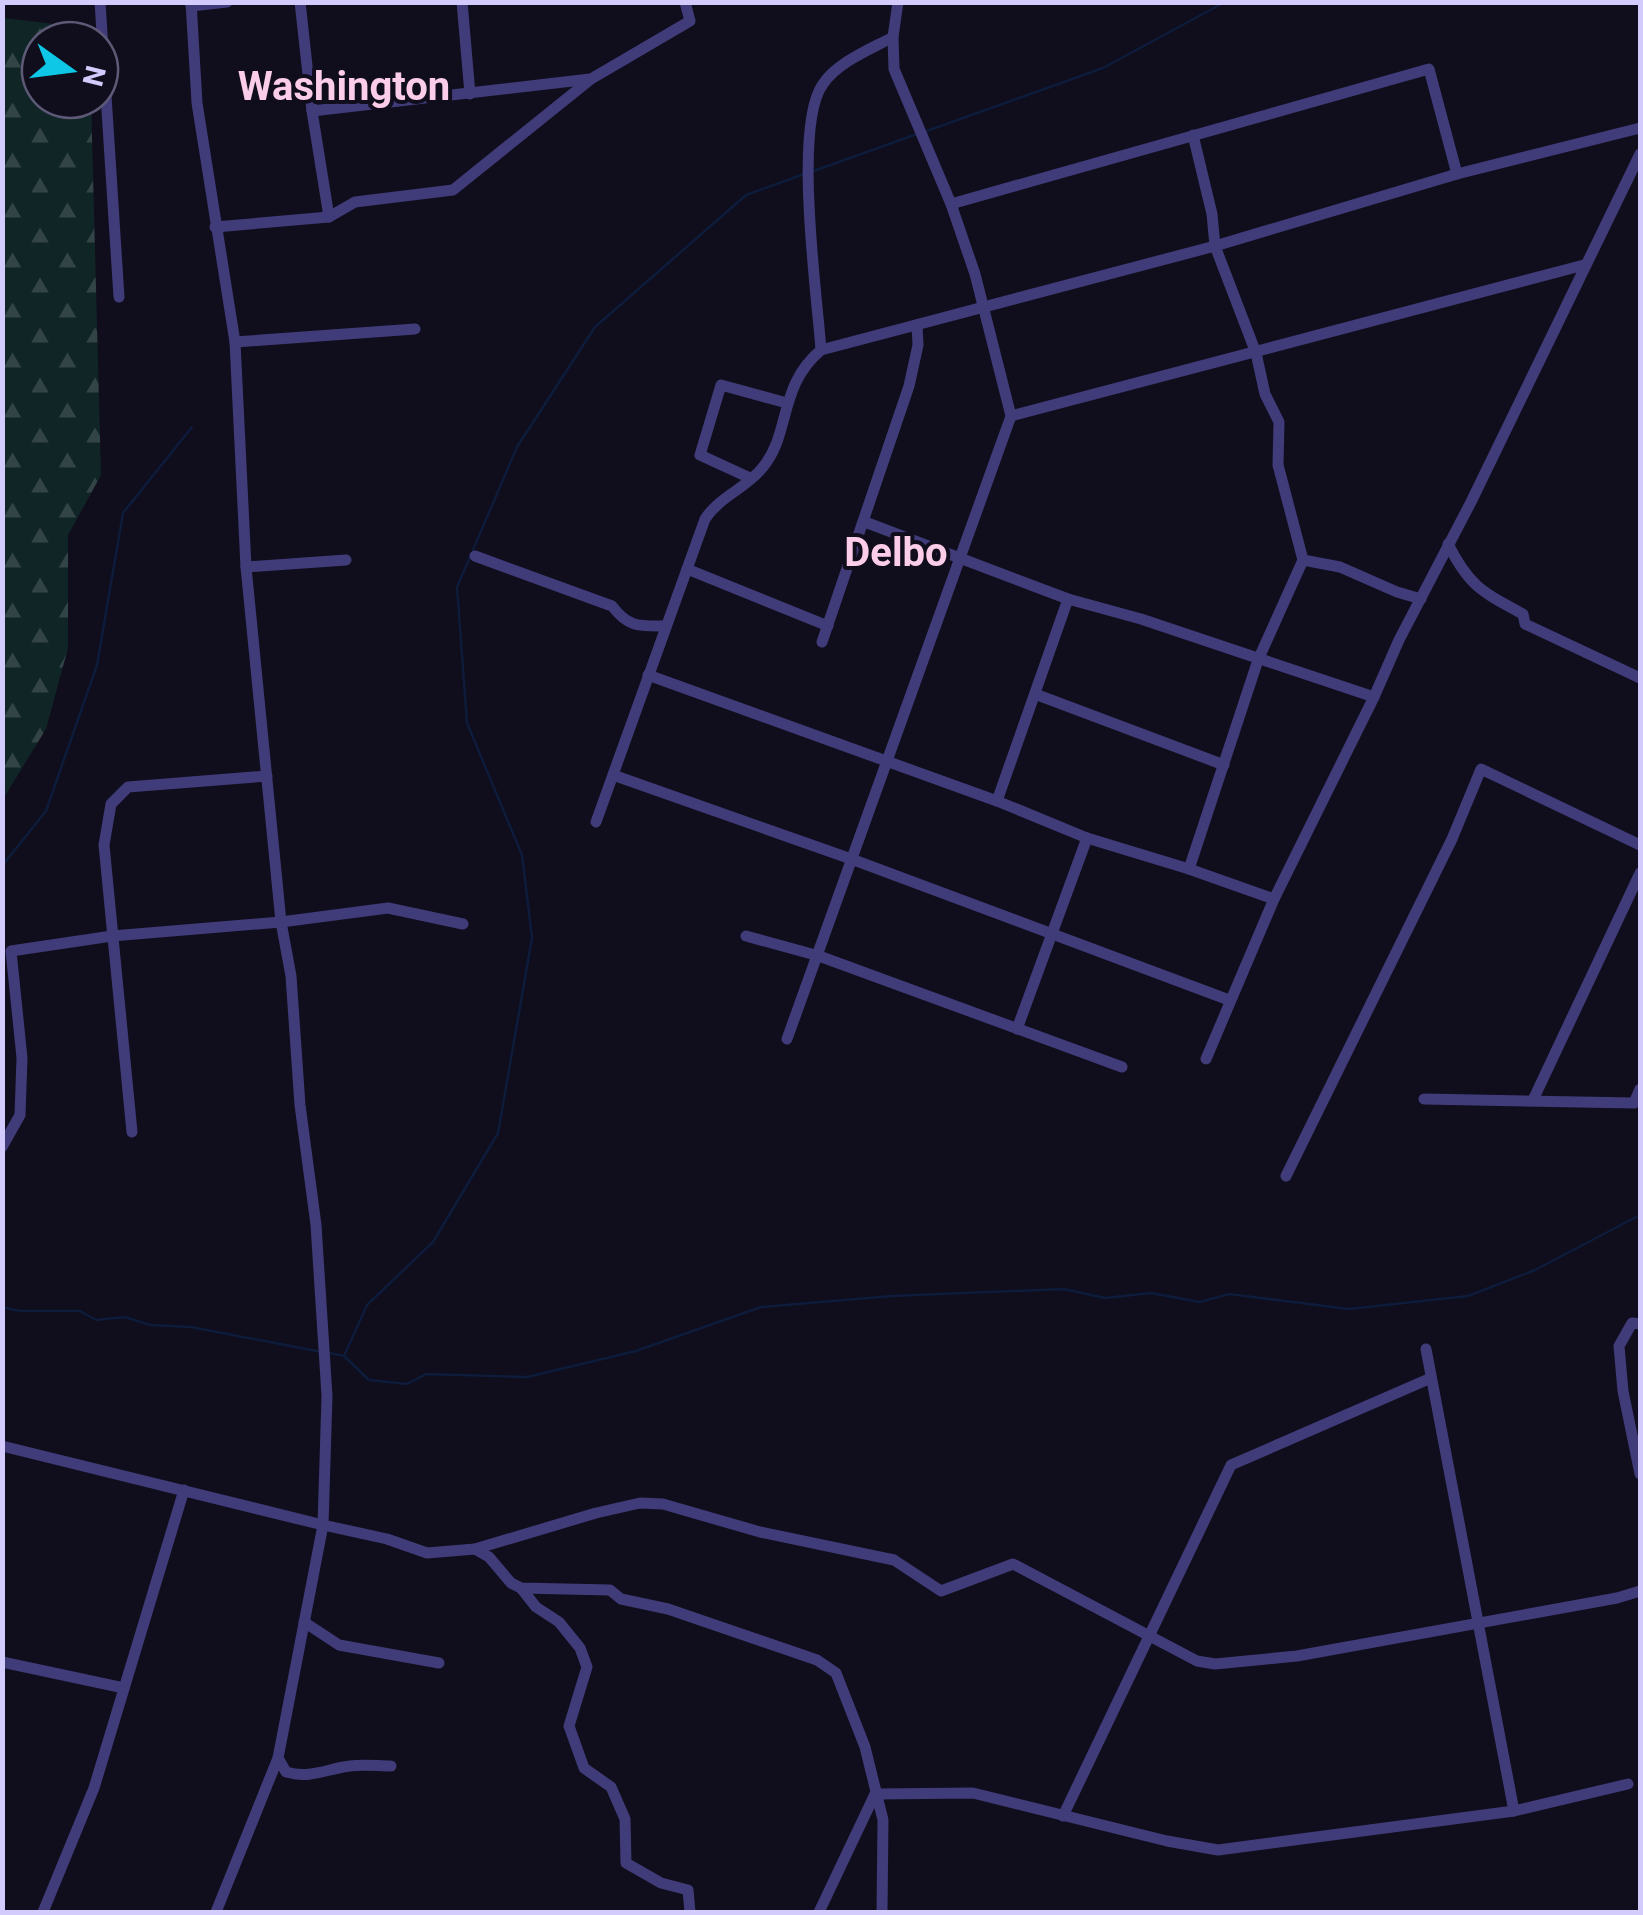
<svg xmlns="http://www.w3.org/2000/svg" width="1643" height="1915" viewBox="0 0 1643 1915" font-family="Roboto,sans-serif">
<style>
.forest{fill:url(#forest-firs)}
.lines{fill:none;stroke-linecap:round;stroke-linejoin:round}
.stream{stroke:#0d1c3b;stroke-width:2.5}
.minor{stroke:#403b79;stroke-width:11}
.labels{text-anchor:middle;stroke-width:8;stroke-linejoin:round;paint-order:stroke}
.quarter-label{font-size:40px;font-weight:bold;fill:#fccde9;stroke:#100d1c}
</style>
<defs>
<pattern id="forest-firs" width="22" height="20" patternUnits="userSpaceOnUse" patternTransform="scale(2.5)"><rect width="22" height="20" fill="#102626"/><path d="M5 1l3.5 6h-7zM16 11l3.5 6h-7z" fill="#324446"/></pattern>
</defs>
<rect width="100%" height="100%" fill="#100d1c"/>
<polygon class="forest" points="3,18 89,28 89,40 40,40 40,100 91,100 101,475 68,535 68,648 46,729 3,799"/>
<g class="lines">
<g class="stream">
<polyline points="924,132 1103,68 1225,2"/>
<polyline points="811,172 917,134"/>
<polyline points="473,550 517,447 595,327 746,195 804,174"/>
<polyline points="2,866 46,811 97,665 123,513 192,427"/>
<polyline points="2,1307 20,1311 80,1311 96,1320 125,1317 150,1325 191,1327 322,1352"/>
<polyline points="329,1353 344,1356 369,1380 407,1384 426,1374 527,1377 636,1351 761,1307 892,1296 1064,1289 1105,1298 1151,1293 1200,1302 1229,1294 1349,1309 1468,1296 1535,1270 1640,1215"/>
<polyline points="344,1356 367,1305 433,1242 498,1133 532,938 522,855 467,723 457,587 470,557"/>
</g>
<g class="minor">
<polyline points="100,2 119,297"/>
<polyline points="191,2 197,103 235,342 246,567 281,922 291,976 300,1105 316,1225 327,1396 323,1525 387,1539 427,1553 475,1549 489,1557 511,1583 521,1588 610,1590 621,1599 668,1609 817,1660 836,1673 865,1747 883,1820 882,1912"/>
<polyline points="300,2 312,111 329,217"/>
<polyline points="462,2 470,94"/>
<polyline points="191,6 227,2"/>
<polyline points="312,111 590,79"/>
<polyline points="1193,135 1212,214 1215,246 1256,353 1265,394 1279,422 1278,465 1303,560 1340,567 1397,592 1421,599"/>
<polyline points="951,204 1429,69 1457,174"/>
<polyline points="215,227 329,217 355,202 453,190 591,79 690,21 685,2"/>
<polyline points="235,342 415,329"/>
<path d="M821,350C817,294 793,125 823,84C838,62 869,50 893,37"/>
<polyline points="1011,416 1584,265"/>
<polyline points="750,478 700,455 721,385 787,403"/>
<polyline points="865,522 1068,599 1141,619 1374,697"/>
<path d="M1448,544C1469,586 1482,592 1523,614L1525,624L1640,678"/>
<path d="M475,556L612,606C629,628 639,626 666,626"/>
<polyline points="246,567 346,560"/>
<polyline points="687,569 828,626"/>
<polyline points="822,642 909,386 918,345 917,325"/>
<polyline points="648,675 997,801 1087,838 1189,869 1274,899"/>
<polyline points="1035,694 1224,765"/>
<polyline points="613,775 854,860 1229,1000"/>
<polyline points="997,801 1068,599"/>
<path d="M596,822L705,519C720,496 747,488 763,467C791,433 778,386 821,350L1215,246L1457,174L1640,128"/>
<polyline points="1189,869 1258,660 1303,560"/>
<polyline points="746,936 819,956 1122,1067"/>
<polyline points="1017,1029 1087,838"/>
<polyline points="787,1039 1011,416 975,274 951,204 894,69 893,37 898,2"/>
<polyline points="1206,1059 1274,899 1374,697 1399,640 1471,502 1640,154"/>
<polyline points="1424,1099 1634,1103 1640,1089"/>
<polyline points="1533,1100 1640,873"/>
<polyline points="132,1132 104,845 111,804 128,787 267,776"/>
<polyline points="2,1147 20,1115 22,1058 11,951 112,936 281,922 388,908 463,924"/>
<polyline points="1286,1176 1452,839 1481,769 1640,845"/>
<polyline points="1640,1324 1632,1323 1619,1346 1623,1391 1640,1474"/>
<polyline points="1426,1349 1514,1811"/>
<polyline points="2,1446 323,1525 278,1758 216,1912"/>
<polyline points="475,1549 596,1513 640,1503 663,1504 760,1532 894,1560 941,1591 1013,1564 1197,1661 1215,1664 1297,1656 1617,1598 1640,1591"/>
<polyline points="521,1588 536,1607 559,1622 580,1648 587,1667 569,1726 584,1768 611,1787 625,1819 626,1863 661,1883 688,1890 690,1912"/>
<polyline points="304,1622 339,1645 439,1663"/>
<polyline points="2,1662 124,1688"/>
<path d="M278,1758L286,1772C311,1779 326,1769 350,1766C363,1764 378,1766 391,1766"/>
<polyline points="1063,1816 1231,1465 1431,1378"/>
<polyline points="43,1912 94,1788 184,1490"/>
<polyline points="819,1912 875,1794 973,1793 1167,1841 1218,1850 1514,1811 1628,1784"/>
</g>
</g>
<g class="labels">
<g class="quarter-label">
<text x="344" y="100">Washington</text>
<text x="896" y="566">Delbo</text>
</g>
</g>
<rect width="1643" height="1915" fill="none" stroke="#d3cbfc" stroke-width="10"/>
<g transform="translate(70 70) rotate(104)"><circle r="48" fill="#100d1c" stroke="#5e5976" stroke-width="2.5"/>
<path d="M0-8L18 38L0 25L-18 38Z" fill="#0ec6e5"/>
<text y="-15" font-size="28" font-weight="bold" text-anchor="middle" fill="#d3cbfc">N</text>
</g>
</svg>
